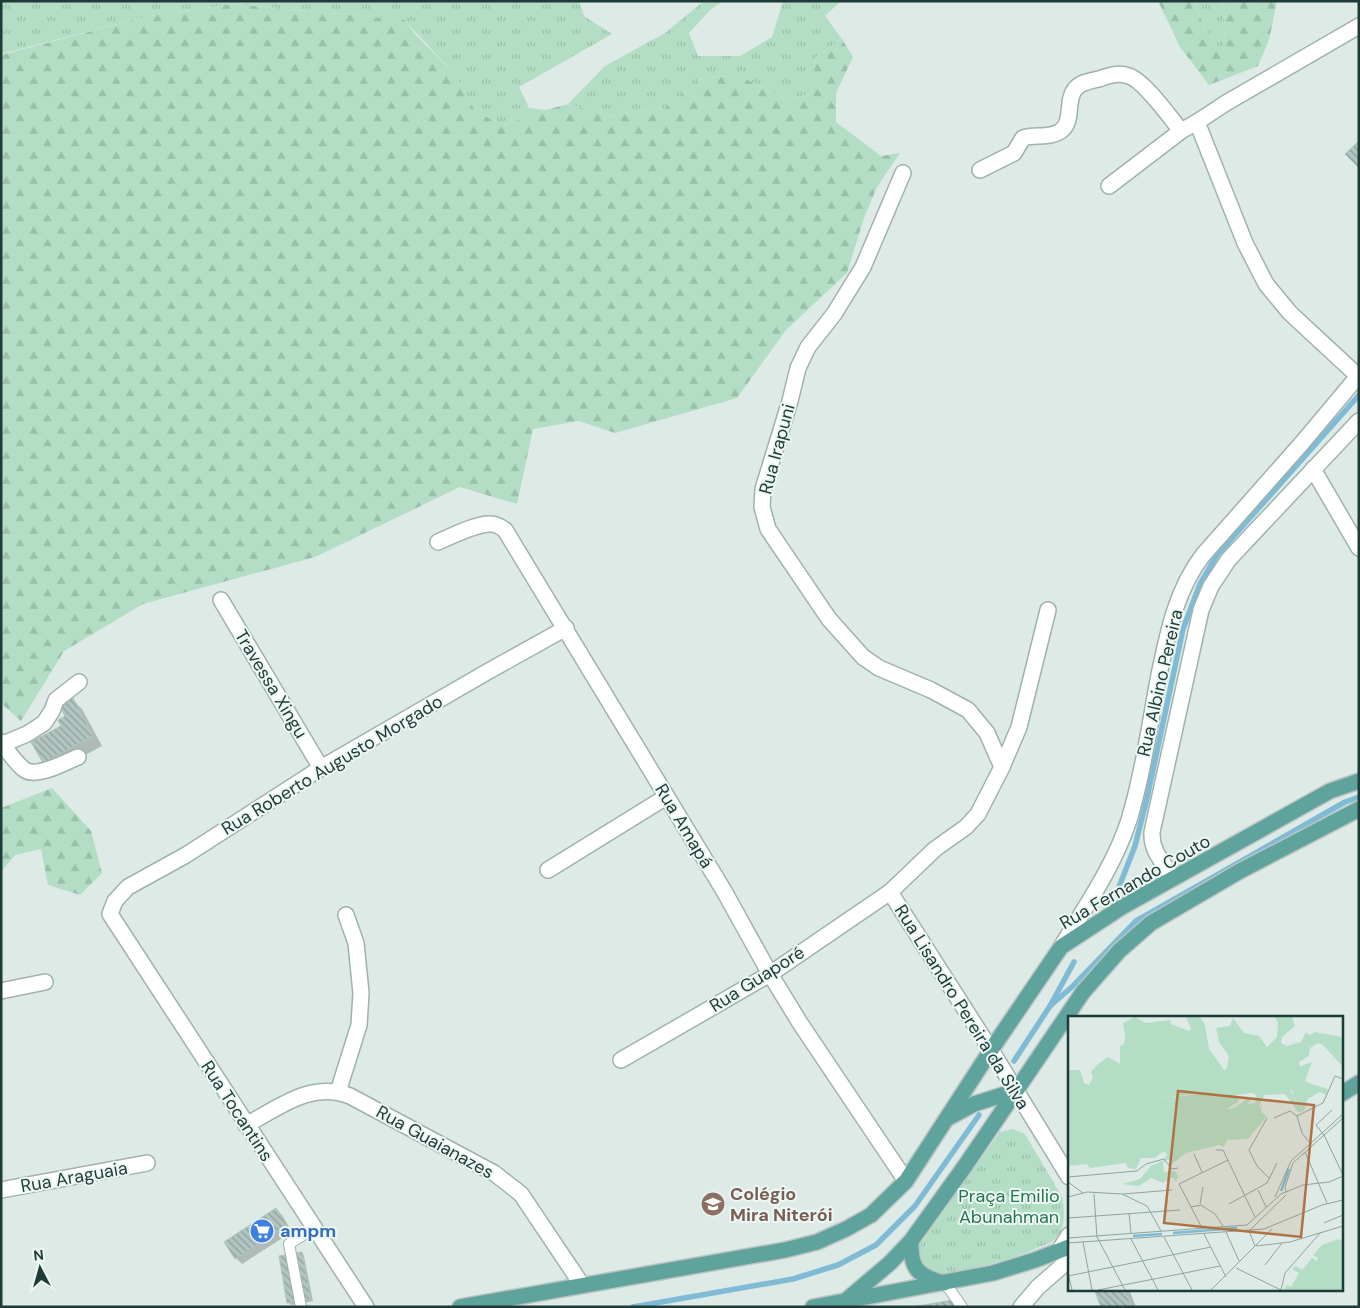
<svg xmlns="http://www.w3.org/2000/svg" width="1360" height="1308" viewBox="0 0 1360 1308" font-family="'DM Sans',sans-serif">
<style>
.grass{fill:url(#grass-tufts)}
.forest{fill:url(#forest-firs)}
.shadow{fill:#0003}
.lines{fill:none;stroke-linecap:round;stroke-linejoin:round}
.stream{stroke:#7fbbd5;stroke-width:5.5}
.building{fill:url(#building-back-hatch);stroke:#afc4bf}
.lane-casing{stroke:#a0b2ae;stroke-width:12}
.street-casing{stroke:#a0b2ae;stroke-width:18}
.secondary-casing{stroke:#9bb7b1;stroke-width:18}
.primary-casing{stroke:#bcc4c3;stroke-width:18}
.lane{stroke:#fff;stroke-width:10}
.street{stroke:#fff;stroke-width:15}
.secondary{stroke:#fff;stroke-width:15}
.primary{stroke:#5ea49c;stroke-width:15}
.labels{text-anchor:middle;stroke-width:4;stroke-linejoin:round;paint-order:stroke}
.street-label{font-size:18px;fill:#1e3b37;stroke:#edf7f4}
.education-label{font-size:18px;font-weight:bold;fill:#785e54;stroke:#edf7f4;text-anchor:start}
.park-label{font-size:18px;fill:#25744f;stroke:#edf7f4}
.shop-label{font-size:18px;font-weight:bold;fill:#366cbe;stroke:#edf7f4;text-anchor:start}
.inset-river{fill:none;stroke:#7fbbd5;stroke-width:2.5}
.inset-road{fill:none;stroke:#91a4a0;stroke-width:1}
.view{fill:#af7242;fill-opacity:0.15;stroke:#af7242;stroke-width:2.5}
.inset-edge{fill:none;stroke:#1e3b37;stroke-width:2.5}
</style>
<defs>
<pattern id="grass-tufts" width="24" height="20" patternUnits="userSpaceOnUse" patternTransform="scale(1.25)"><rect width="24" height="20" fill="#b3dec5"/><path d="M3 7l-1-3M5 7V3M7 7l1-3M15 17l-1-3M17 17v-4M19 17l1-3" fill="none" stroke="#9abfaa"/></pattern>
<pattern id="forest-firs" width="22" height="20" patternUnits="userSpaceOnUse" patternTransform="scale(1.25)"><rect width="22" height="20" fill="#b3dec5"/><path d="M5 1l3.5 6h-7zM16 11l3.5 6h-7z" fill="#9abfaa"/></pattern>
<pattern id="building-back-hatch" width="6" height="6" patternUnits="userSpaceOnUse" patternTransform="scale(1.25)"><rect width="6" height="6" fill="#b2c5c0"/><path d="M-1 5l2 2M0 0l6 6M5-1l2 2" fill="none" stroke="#90a19d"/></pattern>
</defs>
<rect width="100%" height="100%" fill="#ddeae6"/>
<g class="grass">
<polygon points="1,1 579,1 584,16 612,34 519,87 529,108 546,110 504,125 476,112 453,72 404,20 233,4 149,16 1,54"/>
<polygon points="704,1 723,1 710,10 689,33 698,56 740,56 772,37 783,1 841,1 825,16 842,39 816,57 811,94 785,99 740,76 703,77 665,108 610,116 568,104 605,66 665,33"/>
<polygon points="1193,1 1223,1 1225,27 1223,57 1205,28"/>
<path d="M1013,1129L1025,1134L1062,1197C1065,1211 1066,1231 1053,1241C1050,1244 1043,1245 1039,1247C1007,1262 973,1268 939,1276L920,1264L918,1250L921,1243L1000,1132Z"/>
</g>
<g class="forest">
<polygon points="1158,1 1193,1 1205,28 1223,56 1225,27 1223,1 1277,1 1269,40 1258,66 1209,85 1180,47"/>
<polygon points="233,4 405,20 414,33 453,72 476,112 504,125 546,110 568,104 610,116 665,108 703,77 740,76 785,99 811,94 816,57 842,39 853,57 836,93 836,122 881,156 900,153 877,187 864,218 847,273 786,330 737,398 615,433 579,421 533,429 517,504 460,487 315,557 143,604 64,651 21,721 1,703 1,55 149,16"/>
<polygon points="52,788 91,831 102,873 80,895 48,885 41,849 15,855 1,872 1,808"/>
</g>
<g class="shadow">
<polygon points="73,700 82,709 102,746 54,772 44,763 33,742 63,726"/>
<polygon points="276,1209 282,1215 292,1232 242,1264 236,1258"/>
<polygon points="302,1253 304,1256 313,1301 291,1305 288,1302"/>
<polygon points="1095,1289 1129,1289 1136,1307 1102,1307"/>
</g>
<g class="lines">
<g class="stream">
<polyline points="1119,887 1135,846 1147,798 1183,629 1200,584 1217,555 1359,395"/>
<polyline points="1050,1006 1073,986 1136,921 1345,802 1359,797"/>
<polyline points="1014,1061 1050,1006 1074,962"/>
<polyline points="633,1307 793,1279 838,1265 876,1245 915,1206 979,1115"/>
</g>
</g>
<g class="building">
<polygon points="1359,141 1359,168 1345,154"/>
<polygon points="73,698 93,736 43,763 31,742 61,726 58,720 65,716 59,705"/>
<polygon points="276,1208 287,1225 235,1259 224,1242"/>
<polygon points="302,1252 311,1299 287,1303 279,1256"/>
<polygon points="1094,1289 1124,1289 1132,1307 1101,1307"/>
<polygon points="953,1300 957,1307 912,1307"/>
</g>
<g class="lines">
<defs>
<g id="lane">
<polyline points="945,1283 962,1307"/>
<polyline points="301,1307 289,1244 314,1228"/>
</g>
<g id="street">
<polyline points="1197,122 1226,103 1359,26"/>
<path d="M980,170L1014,153L1023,138C1035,134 1053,139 1063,129C1073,119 1066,100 1075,89C1081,82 1090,81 1099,79C1108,76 1118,72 1129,76C1144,81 1170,117 1181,131L1197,122L1245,243L1266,284L1290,313L1358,376"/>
<polyline points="903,173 863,267 834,314 808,347 798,368 790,401 763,489 762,507 768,529 829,619 863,657 879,668 931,690 968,710 987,733 1002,767"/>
<polyline points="1109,186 1181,131"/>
<polyline points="1313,469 1359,548"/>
<path d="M438,542C452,536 477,523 491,524C497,524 501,527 505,530L724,891L770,974L800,1023L906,1181"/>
<polyline points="221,600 321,768"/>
<path d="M1,742C7,750 17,765 25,770C38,778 65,762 78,757"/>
<polyline points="3,744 27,734 44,723 52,711 56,700 79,682"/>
<polyline points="548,870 666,797"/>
<path d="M1174,878C1163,862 1151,852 1152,832L1201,610L1211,586L1229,559L1359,421"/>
<polyline points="890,892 991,1050 1069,1177"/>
<path d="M1061,947C1086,906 1114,866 1129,820C1143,773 1150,723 1159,675C1168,632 1176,590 1203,555L1302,443L1359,375"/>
<polyline points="1,991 45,982"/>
<polyline points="621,1060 770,974 890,892 935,849 966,827 978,814 1002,767 1019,727 1048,610"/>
<polyline points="338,1092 359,1025 361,993 356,943 346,915"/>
<path d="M246,1125C280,1107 311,1081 350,1096L494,1173L521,1194L582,1285"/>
<polyline points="1,1190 147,1163"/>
<polyline points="1059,1251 1069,1235"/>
<polyline points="366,1307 110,914 115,901 128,887 186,855 321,768 487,672 566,628"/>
</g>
<polyline id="secondary" points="1021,1307 1038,1287 1069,1260"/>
<g id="primary">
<polyline points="1341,1094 1359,1083"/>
<polyline points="950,1117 974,1104 1015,1091"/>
<path d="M911,1241C910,1269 918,1276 944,1283"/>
<polyline points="844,1302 890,1263 911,1241 965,1166 1083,992 1119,951 1151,923 1240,871 1359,809"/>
<polyline points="460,1307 785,1250 817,1242 846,1229 871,1215 906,1181 991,1050 1061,947 1122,907 1330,791 1359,781"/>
<polyline points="813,1307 993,1273 1035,1260 1069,1247"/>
</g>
</defs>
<use href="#lane" class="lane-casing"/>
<use href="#street" class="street-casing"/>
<use href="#secondary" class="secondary-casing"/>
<use href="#primary" class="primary-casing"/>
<use href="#lane" class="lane"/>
<use href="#street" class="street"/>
<use href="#secondary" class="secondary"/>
<use href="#primary" class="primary"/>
</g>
<defs>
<symbol id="school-disc" viewBox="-11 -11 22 22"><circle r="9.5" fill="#8d6e63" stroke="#edf7f4"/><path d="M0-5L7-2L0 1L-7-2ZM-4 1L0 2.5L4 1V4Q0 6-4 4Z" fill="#fff"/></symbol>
<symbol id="supermarket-disc" viewBox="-11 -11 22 22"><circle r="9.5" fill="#3f7fe0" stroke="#edf7f4"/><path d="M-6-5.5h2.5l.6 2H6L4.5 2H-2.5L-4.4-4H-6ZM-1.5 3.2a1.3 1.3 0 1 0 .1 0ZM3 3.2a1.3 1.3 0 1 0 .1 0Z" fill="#fff"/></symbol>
</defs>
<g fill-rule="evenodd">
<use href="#school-disc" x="699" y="1190" width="28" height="28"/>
<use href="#supermarket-disc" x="248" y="1217" width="28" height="28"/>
</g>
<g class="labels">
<g class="street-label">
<text transform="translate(777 449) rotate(-75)" y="6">Rua Irapuni</text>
<text transform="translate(1160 683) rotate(-77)" y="6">Rua Albino Pereira</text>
<text transform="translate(271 684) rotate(59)" y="6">Travessa Xingu</text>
<text transform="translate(332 765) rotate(-31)" y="6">Rua Roberto Augusto Morgado</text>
<text transform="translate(684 826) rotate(59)" y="6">Rua Amapá</text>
<text transform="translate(1135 882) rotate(-30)" y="6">Rua Fernando Couto</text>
<text transform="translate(757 979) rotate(-32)" y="6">Rua Guaporé</text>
<text transform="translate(962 1007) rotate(58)" y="6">Rua Lisandro Pereira da Silva</text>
<text transform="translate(237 1111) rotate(57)" y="6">Rua Tocantins</text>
<text transform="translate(435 1142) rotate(29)" y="6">Rua Guaianazes</text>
<text transform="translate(74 1177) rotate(-10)" y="6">Rua Araguaia</text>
</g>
<g class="education-label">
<text x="730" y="1200">Colégio<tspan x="730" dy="21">Mira Niterói</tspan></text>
</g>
<g class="park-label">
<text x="1009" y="1202">Praça Emilio<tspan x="1009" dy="21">Abunahman</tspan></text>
</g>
<g class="shop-label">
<text x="280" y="1237">ampm</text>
</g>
</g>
<g transform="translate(1068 1016)">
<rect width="275" height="275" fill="#ddeae6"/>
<path d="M67,1L78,7L102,4L103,8L121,15L123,13L118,1H132L137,9L141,33L156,54L159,52L161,40L151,26L148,12L162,10L165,2L176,17L191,20L199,31L209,21L210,7L207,1H202H224L227,10L214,21L213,27L219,30L233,26L238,16L250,27L242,32L241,40L231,46L232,50L224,68L227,66L238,74L233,81L232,94L223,74L213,75L210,71L196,79L190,93L166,92L182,81L185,82L179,88L187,87L188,79L184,77L168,79L171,85L159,93L150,81L125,78L94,82L60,95L39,91L0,105V54H12L16,67L21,69L25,62L23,56L30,48L40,41L52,48V30L56,28L57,19L55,7ZM243,68L260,73L258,79L252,76L240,82Z" fill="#b3dec5"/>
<path d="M246,16L275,21V51L255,29L239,22ZM244,46L237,65L243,68L246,80L240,82L236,95L230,96L217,78L196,79L209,70L213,75L222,74L232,93L233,81L238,74L227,66L224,68L223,58L230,51ZM133,78L150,81L159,93L180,90L190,93L194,88L193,96L199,100L180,123L159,124L156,131L151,129L118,137L104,148L100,143L95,147L96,156L107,155L110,160L108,166L105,161L95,167L83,162L71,170L54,168L72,163L83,150L95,145L99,139L96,135L87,142H73L68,153L60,152L58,147L22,152L19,148L0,150V105L39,91L60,95L94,82ZM271,223L275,225V274H215L219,269L223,271L231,257L224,253L228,250L234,254L244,242L249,245L250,242L245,239L254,229Z" fill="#b3dec5"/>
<path class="inset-river" d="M213,175L221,153M105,217L169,212M65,220L94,218"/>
<path class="inset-road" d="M264,94L248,109L256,119L275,159M229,100L255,87L267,60L275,63M199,102L181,134L189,150L202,163M206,102L222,95L229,100L234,117L242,127M148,134H155L187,201M237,136L259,187M126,138L134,156M0,161L69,155L78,148L96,143L104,153L110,152M0,166L15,177M190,174L198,191M218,176L217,171L225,147L275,102M26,178L29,221L57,274M55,178L104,174M0,181L19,176L54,178L79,190L93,215M207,181L223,145L275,98M132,188L135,171M161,188L199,167L209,147M123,191L133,189L147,198L155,210M61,197L63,217M0,202L112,194M256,207L275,199M134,212L111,168L160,144M181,215L218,179M181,215L187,230M158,216L171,245M136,218L158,261M96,221L124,274M0,222L179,209L213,178L235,169L261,166L275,160M63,223L90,274M15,226L24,274M0,227L196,213L254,189L275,184M188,230L222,226L275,210M197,249L214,227M168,252L213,274L217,257L253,216M0,257L4,274M0,260L143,231M30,274L152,250M143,274L204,213"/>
<path class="view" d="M110,75L246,89L233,221L96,207Z"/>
<rect width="275" height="275" class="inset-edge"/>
</g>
<rect width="1360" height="1308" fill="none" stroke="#1e3b37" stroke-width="5"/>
<g transform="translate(40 1268) rotate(354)" stroke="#edf7f4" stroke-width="4" paint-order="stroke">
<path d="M0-4L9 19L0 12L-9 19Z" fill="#1e3b37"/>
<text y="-8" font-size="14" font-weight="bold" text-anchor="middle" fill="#1e3b37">N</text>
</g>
</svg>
